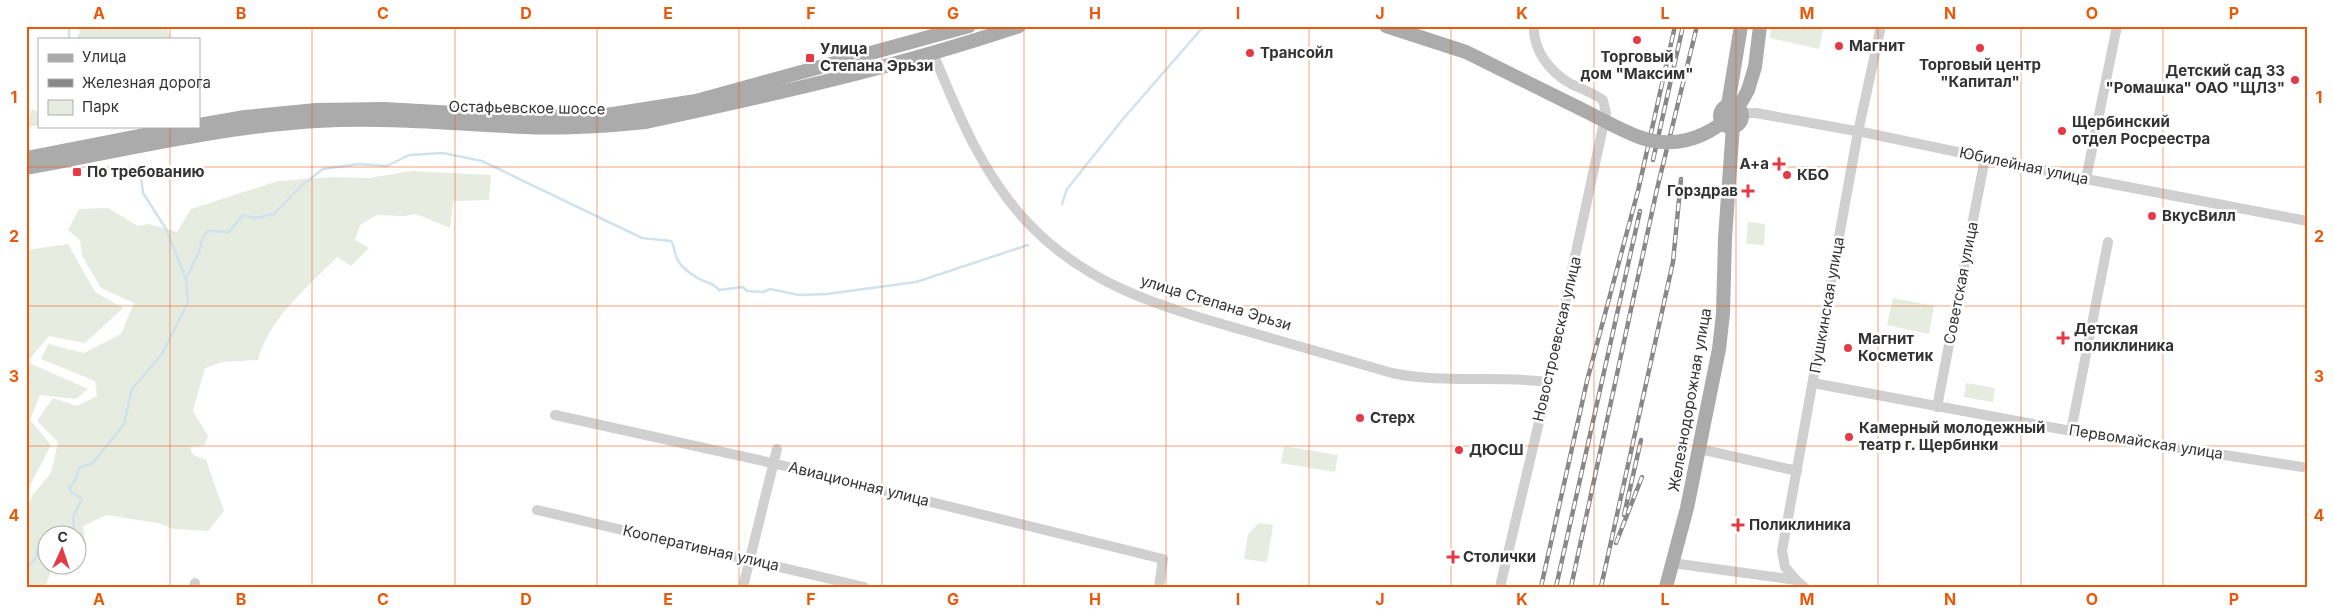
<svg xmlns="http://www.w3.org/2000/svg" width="2333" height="613" viewBox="0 0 2333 613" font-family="Inter,sans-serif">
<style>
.green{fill:#e6ecdf}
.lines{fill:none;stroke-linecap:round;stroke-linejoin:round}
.stream{stroke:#cfe2ee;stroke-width:2.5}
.minor{stroke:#d0d0d0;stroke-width:10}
.major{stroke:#ababab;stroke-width:14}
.rail-casing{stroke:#888;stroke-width:4.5}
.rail{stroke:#fff;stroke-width:2.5;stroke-dasharray:8;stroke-linecap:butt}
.major-bridge{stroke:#ababab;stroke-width:14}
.grid{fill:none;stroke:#e8590c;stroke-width:1;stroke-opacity:0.55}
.poi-dot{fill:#e63946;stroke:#fff;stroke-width:2}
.labels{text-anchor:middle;stroke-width:5;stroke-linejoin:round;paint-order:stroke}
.poi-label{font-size:15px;font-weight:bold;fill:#333;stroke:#fff;text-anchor:start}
.street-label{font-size:15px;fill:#333;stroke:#fff}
.neatline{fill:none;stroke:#e8590c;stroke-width:2}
.grid-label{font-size:16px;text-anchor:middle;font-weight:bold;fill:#e8590c}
</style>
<rect width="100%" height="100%" fill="#fff"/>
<g class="green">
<polygon points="77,26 165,26 172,39 76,39 80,32"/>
<polygon points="1771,26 1824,26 1819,49 1770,38"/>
<polygon points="32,109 39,112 39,125 26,128 26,122"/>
<path d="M412,171L491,175L489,200L453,201L450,228L416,214L403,216L377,215L360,225L355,240L369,248L351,266L337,257C306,289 270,317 258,360L223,362L205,368L193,411L208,436L205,445L190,447L193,455L206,460L224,511L208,531L174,529L158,523L107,515L83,526L86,544L78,552V536H48V566H53L45,587H26V512L32,496L51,473L58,442L37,421L53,398L77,406L97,396L95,381L41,359L48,344L84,353L121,334L134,303L101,288L82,256L80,240L68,230L79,209L108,208L138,226L149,224L177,232L191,209L278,181L333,177L369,178Z"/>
<polygon points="1748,222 1765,224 1764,245 1746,244"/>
<polygon points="68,244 95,292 123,308 85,343 49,336 27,362 88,389 76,399 40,395 30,420 51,445 26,493 26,250"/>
<polygon points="1893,298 1934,306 1929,334 1887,325"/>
<polygon points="1966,383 1995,388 1993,402 1964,397"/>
<polygon points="1284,446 1338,455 1335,472 1281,463"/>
<polygon points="1259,523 1273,525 1267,562 1244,559 1248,534"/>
</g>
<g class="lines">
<g class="stream">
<polyline points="69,26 69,39"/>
<polyline points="1062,204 1067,189 1123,119 1204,26"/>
<path d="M186,279L199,252L203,237L208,231L229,232L243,215L255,218L274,214L301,186L323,169L359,164L387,166L409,155L443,153L482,161L642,238L671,241C676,248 673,257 682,266C686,270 692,275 698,278C705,283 713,282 719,290L743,287L747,291L763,292L770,289L799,295L827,294L916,282L1028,245"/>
<polyline points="69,536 74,527 73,517 82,499 71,492 69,488 76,479 79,468 93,463 124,424 132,389 162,354 188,302 186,279 166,229 143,193 140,168"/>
<polyline points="26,568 37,557 37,550 48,549"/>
</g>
<g class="minor">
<path d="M933,53C958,114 983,176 1029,224C1088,286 1160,306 1239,329C1290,344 1341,358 1392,373C1443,384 1496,375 1547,382"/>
<polyline points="1741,113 1756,113 1867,133 2086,179 2307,221"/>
<polyline points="2086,179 2117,26"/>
<polyline points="1813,383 2071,431 2302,467"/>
<polyline points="1937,407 1985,158"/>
<polyline points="555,415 772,463 1163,559 1159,587"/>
<polyline points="2071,431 2108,242"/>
<polyline points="1700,449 1797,471"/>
<polyline points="537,510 864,587"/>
<polyline points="1672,563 1796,580 1804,587"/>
<polyline points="1796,580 1785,567 1782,551 1858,132 1881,26"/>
<polyline points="194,587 195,583"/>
<polyline points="743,587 777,449"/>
<path d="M1500,587L1543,405L1606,113L1603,100C1593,93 1582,89 1571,84C1550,72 1533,51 1534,26"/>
</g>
<g class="major">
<polyline points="1386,26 1466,52 1579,108"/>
<polyline points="1748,90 1755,67 1760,26"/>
<polyline points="1728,105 1741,26"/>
<circle cx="1731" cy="116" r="11"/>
<polyline points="199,125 245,117 316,110 384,109 526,117 600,116 696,101 969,26"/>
<polyline points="26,158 190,126"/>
<path d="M26,168C123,150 219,127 317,121C387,117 456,124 525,127C565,129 606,126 646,122C771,95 898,67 1019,26"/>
<polyline points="1666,587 1687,508 1719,349 1723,314 1725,238 1733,126"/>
</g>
<defs>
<g id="rail">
<polyline points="1653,160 1683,26"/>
<polyline points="1624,515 1641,440"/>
<polyline points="1616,543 1642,477"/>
<polyline points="1541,587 1587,381 1638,191 1675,26"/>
<polyline points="1556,587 1640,211"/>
<polyline points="1571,587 1657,189 1697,26"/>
<polyline points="1601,587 1673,262 1681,179"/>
</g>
</defs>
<use href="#rail" class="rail-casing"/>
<use href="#rail" class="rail"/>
<path class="major-bridge" d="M1579,108C1600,118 1621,131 1642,138C1685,152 1729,129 1748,90"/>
</g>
<path class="grid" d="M170,26V39M312,26V587M455,26V587M597,26V587M739,26V587M882,26V587M1024,26V587M1166,26V587M1309,26V587M1451,26V587M1594,26V587M1736,26V587M1878,26V587M2021,26V587M2163,26V587M170,126V587M26,167H2307M26,306H2307M26,446H2307"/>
<g class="poi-dot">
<circle cx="1637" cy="40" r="5"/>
<circle cx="1839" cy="46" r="5"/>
<circle cx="1980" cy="48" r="5"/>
<circle cx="1250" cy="53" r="5"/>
<rect x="805" y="53" width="10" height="10" rx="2.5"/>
<circle cx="2295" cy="80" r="5"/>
<circle cx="2062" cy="131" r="5"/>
<path d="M1776.5 156.5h5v5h5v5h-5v5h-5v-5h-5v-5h5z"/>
<rect x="72" y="167" width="10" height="10" rx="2.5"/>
<circle cx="1787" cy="175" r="5"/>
<path d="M1745.5 183.5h5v5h5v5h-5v5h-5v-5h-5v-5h5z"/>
<circle cx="2152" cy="216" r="5"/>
<path d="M2060.5 330.5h5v5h5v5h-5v5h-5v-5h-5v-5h5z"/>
<circle cx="1848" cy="348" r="5"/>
<circle cx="1360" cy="418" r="5"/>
<circle cx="1849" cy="437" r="5"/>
<circle cx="1459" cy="450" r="5"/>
<path d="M1735.5 517.5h5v5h5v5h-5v5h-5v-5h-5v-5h5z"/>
<path d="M1450.5 549.5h5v5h5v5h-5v5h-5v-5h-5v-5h5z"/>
</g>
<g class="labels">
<g class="poi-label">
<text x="1849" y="51">Магнит</text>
<text x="820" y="54">Улица<tspan x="820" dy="17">Степана Эрьзи</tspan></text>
<text x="1260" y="58">Трансойл</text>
<text x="1637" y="62" text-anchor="middle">Торговый<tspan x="1637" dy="17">дом "Максим"</tspan></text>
<text x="1980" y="70" text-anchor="middle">Торговый центр<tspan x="1980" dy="17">"Капитал"</tspan></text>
<text x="2285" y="76" text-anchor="end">Детский сад 33<tspan x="2285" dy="17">"Ромашка" ОАО "ЩЛЗ"</tspan></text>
<text x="2072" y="127">Щербинский<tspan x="2072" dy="17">отдел Росреестра</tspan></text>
<text x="1769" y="169" text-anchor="end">А+а</text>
<text x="87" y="177">По требованию</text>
<text x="1797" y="180">КБО</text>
<text x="1738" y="196" text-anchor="end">Горздрав</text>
<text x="2162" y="221">ВкусВилл</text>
<text x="2074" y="334">Детская<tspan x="2074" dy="17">поликлиника</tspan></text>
<text x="1858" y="344">Магнит<tspan x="1858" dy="17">Косметик</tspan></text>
<text x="1370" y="423">Стерх</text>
<text x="1859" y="433">Камерный молодежный<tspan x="1859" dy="17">театр г. Щербинки</tspan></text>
<text x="1469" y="455">ДЮСШ</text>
<text x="1749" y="530">Поликлиника</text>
<text x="1463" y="562">Столички</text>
</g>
<g class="street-label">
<text transform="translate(527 108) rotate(1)" y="5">Остафьевское шоссе</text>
<text transform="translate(2024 166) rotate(12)" y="5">Юбилейная улица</text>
<text transform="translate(1961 283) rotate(-79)" y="5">Советская улица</text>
<text transform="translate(1216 303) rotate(17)" y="5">улица Степана Эрьзи</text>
<text transform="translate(1827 305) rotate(-80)" y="5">Пушкинская улица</text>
<text transform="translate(1557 339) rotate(-77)" y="5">Новостроевская улица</text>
<text transform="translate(1690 400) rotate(-80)" y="5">Железнодорожная улица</text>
<text transform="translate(2146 442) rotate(9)" y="5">Первомайская улица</text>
<text transform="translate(859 484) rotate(14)" y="5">Авиационная улица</text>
<text transform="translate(701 548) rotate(13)" y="5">Кооперативная улица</text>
</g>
</g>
<rect width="2333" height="613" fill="none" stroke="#ffffff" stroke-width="55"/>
<rect x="38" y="38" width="162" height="90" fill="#ffffff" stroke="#adadad"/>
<rect x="48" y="54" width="25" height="8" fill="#ababab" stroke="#adadad"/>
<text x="82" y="62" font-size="15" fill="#333333">Улица</text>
<rect x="48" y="79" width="25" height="8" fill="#888888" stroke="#adadad"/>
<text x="82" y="88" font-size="15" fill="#333333">Железная дорога</text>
<rect x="48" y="100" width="25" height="15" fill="#e6ecdf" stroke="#adadad"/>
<text x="82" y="112" font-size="15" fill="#333333">Парк</text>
<g transform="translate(62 550) rotate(3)"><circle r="24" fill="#ffffff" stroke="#adadad"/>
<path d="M0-4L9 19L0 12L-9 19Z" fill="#e63946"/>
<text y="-8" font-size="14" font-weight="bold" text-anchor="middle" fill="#333333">С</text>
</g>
<rect x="28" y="28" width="2278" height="558" class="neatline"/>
<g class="grid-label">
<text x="99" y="19">A</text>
<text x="241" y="19">B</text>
<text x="383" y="19">C</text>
<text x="526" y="19">D</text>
<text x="668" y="19">E</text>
<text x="811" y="19">F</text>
<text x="953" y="19">G</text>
<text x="1095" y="19">H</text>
<text x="1238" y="19">I</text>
<text x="1380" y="19">J</text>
<text x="1522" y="19">K</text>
<text x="1665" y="19">L</text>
<text x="1807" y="19">M</text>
<text x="1950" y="19">N</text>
<text x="2092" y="19">O</text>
<text x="2234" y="19">P</text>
<text x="14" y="103">1</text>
<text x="2319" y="103">1</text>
<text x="14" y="242">2</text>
<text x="2319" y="242">2</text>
<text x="14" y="382">3</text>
<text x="2319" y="382">3</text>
<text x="14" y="521">4</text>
<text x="2319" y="521">4</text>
<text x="99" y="605">A</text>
<text x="241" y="605">B</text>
<text x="383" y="605">C</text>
<text x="526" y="605">D</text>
<text x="668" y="605">E</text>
<text x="811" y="605">F</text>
<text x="953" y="605">G</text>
<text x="1095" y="605">H</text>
<text x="1238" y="605">I</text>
<text x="1380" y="605">J</text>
<text x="1522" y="605">K</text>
<text x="1665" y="605">L</text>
<text x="1807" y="605">M</text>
<text x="1950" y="605">N</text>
<text x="2092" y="605">O</text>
<text x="2234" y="605">P</text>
</g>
</svg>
